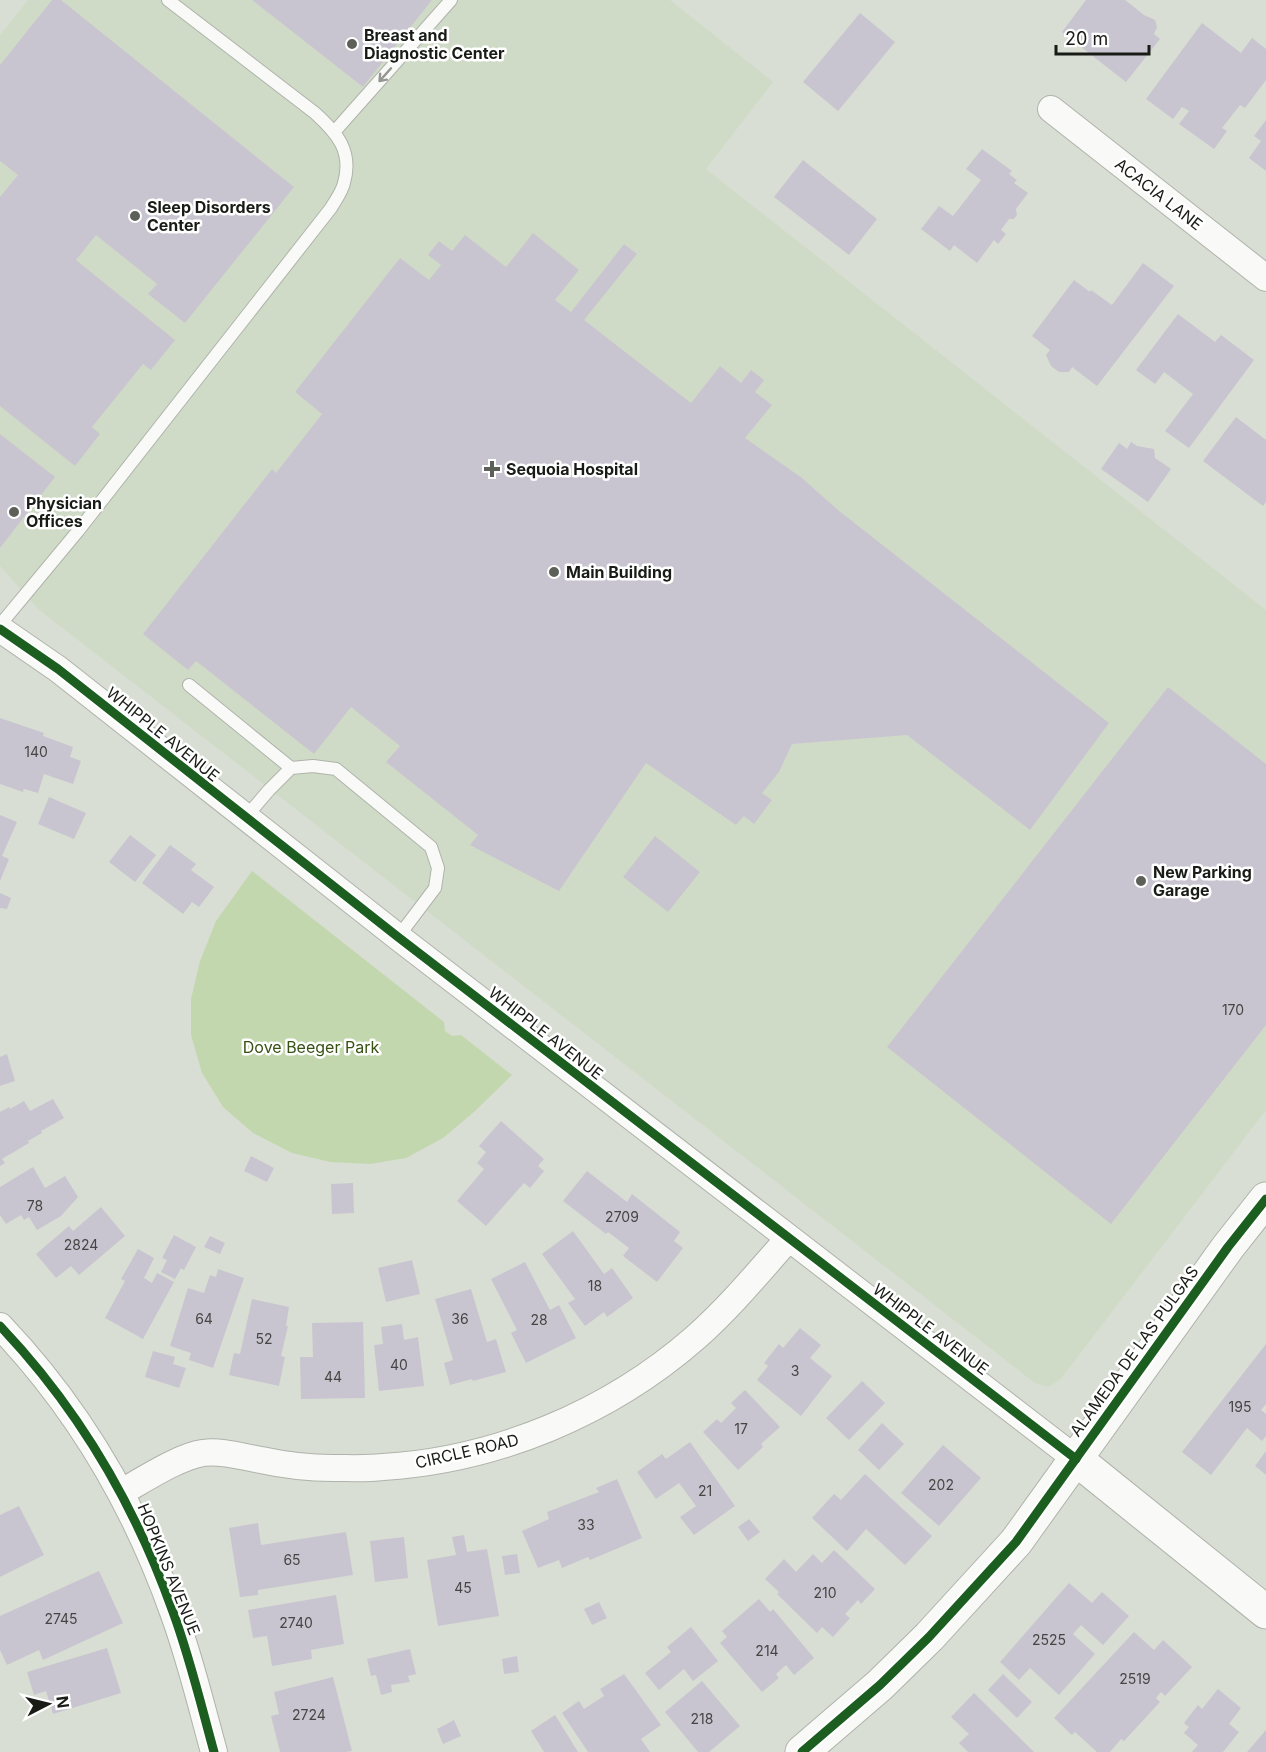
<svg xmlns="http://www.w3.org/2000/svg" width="1266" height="1752" viewBox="0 0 1266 1752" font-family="Inter,sans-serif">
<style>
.built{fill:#d0dbc7}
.green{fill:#c3d7af}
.building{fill:#c9c5d0}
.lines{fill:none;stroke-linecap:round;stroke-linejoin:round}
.service-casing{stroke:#afb3ab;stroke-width:14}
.minor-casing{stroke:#afb3ab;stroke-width:28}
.secondary-casing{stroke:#afb3ab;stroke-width:35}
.service{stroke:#f9faf8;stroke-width:12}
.minor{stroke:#f9faf8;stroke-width:26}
.secondary{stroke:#f9faf8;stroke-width:33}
.cycleway-casing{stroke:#fff;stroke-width:13}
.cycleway{stroke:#1b5e20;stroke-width:9}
.oneway{stroke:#949692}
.poi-dot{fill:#5c6058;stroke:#fff;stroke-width:2}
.labels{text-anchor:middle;stroke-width:5;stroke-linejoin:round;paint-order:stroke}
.number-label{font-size:14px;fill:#454644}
.poi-label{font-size:16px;font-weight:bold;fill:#191c16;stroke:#fff;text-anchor:start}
.street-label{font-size:16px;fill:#191c16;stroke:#fff}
.park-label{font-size:16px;fill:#375013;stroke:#fff}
</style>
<rect width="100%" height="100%" fill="#d8ded3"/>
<polygon class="built" points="28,0 670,0 773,82 706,169 1266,610 1266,1110 1060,1380 1048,1387 1035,1383 38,609 0,566 0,35"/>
<polygon class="green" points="252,871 444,1022 445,1031 452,1036 461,1035 512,1075 474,1112 443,1138 406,1158 370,1164 330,1162 292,1153 253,1133 223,1107 202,1073 191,1035 191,999 200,961 216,921"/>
<g class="building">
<polygon points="52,0 61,0 294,187 185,323 148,294 157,284 96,235 76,260 175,340 151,370 143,364 92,427 100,434 75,466 0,406 0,197 18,175 0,161 0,65"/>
<polygon points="252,0 432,0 363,87"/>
<polygon points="1086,0 1125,0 1144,15 1155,20 1157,27 1154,34 1160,39 1126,82 1062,32"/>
<polygon points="860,13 895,42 838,111 803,82"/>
<polygon points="1202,23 1241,53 1252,38 1266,49 1266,80 1245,108 1240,105 1222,128 1227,131 1214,149 1179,124 1189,111 1182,107 1173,119 1146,99"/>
<polygon points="1266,120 1266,171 1249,158 1261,141 1254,136"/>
<polygon points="982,149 1012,171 1009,174 1017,180 1014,183 1028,193 1016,209 1017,215 1014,219 1009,219 1001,230 1006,234 998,244 994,240 977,263 954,245 950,251 921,229 939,206 953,216 981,180 966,169"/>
<polygon points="803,160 877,219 849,255 774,197"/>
<polygon points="533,233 579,270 555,300 571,312 624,244 637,254 584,320 691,403 720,366 741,383 751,370 764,380 755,392 772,405 745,438 802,478 838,510 1109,723 1030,830 907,735 792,744 779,772 762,793 772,800 754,824 744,816 736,825 646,763 559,891 470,845 478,835 386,762 400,746 351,707 314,754 196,661 188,670 143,634 272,469 276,473 322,414 295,392 400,258 429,280 441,265 428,255 439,241 452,251 465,235 506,267"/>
<polygon points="1143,263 1174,286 1097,386 1072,367 1069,372 1059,372 1051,366 1046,355 1050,350 1032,336 1074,280 1090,292 1091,290 1112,305"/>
<polygon points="1178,314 1215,342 1221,335 1254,360 1189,448 1165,431 1193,394 1164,372 1155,384 1136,370"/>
<polygon points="1236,417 1266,440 1266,502 1263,506 1203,461"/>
<polygon points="0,434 55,477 0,548"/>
<polygon points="1131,442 1137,446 1154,449 1155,458 1171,469 1148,502 1101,469 1119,443 1127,449"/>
<polygon points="1168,687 1266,764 1266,1025 1111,1224 887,1047"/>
<polygon points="0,718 44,733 43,736 73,747 70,757 81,761 73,784 44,774 38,793 24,789 23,792 0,784"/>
<polygon points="49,797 86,813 74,839 38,824"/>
<polygon points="0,815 17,822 2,856 9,859 0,881"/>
<polygon points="130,835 156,855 135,882 109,862"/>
<polygon points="655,836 700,872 668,912 623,877"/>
<polygon points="170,845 196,864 191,870 214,887 199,907 192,902 183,914 142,883"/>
<polygon points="0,893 11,898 7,909 0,908"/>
<polygon points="7,1054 15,1081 0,1086 0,1057"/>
<polygon points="53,1099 64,1118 41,1131 42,1133 28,1141 29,1143 2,1159 5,1163 0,1166 0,1112 9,1107 10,1109 24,1101 30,1111"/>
<polygon points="501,1121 544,1159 538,1166 544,1171 530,1188 524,1183 486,1226 457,1201 484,1169 477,1163 486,1152 479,1146"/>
<polygon points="251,1156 274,1168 267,1182 244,1171"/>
<polygon points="33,1167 45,1188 65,1176 78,1197 61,1216 37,1230 29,1217 24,1220 21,1215 6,1224 0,1215 0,1187"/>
<polygon points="587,1171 627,1202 632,1194 680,1232 674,1241 683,1248 657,1282 623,1256 629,1248 608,1232 606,1234 563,1201"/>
<polygon points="353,1183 354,1213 332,1214 331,1184"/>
<polygon points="101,1207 125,1236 79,1275 71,1266 56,1278 36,1254 69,1226 73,1231"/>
<polygon points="573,1231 604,1274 612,1268 633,1298 607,1317 604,1312 585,1326 568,1303 575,1299 542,1254"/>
<polygon points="174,1235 196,1247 184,1270 181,1268 175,1279 161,1272 167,1260 162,1258"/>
<polygon points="210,1236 225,1243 220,1254 204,1247"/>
<polygon points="138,1249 154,1258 144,1278 152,1283 157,1273 174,1282 143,1339 105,1318 125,1281 121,1279"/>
<polygon points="412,1260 420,1294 386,1302 378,1268"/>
<polygon points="525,1262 550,1310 559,1305 576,1338 526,1363 511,1333 517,1330 491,1279"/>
<polygon points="218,1269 244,1278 213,1368 189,1360 191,1353 170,1346 188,1288 204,1293 210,1275 216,1277"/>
<polygon points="471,1289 487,1342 496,1339 506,1372 473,1381 472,1379 450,1385 444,1363 453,1360 435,1299"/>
<polygon points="252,1299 289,1307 286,1326 288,1326 281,1356 285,1357 279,1386 229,1375 234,1353 240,1354"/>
<polygon points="363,1322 365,1398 301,1399 300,1357 313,1357 312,1323"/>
<polygon points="402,1324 404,1340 418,1337 424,1386 379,1391 374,1345 383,1344 381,1327"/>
<polygon points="800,1328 821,1345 810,1358 832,1376 801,1416 757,1380 768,1366 764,1363 779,1344 783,1348"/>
<polygon points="1266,1344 1266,1404 1261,1410 1266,1414 1266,1436 1262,1441 1247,1428 1211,1475 1182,1452"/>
<polygon points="153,1351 175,1357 173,1364 186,1368 179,1388 145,1377"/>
<polygon points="862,1381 885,1403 849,1440 826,1418"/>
<polygon points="745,1390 780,1427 761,1444 763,1447 738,1470 703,1432 717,1419 721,1423 736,1408 731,1403"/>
<polygon points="882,1423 904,1444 879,1470 858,1450"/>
<polygon points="690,1442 735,1506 694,1535 680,1517 696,1506 679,1483 656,1499 637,1472 662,1454 666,1459"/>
<polygon points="943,1445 981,1478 939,1526 901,1493"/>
<polygon points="1266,1451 1266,1475 1255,1466"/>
<polygon points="865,1474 932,1536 905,1565 866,1529 847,1551 812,1518 834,1494 841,1500"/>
<polygon points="617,1479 642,1538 590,1560 588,1557 562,1568 559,1560 538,1568 522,1531 549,1519 547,1512 599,1492 596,1488"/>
<polygon points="19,1506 44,1555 0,1577 0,1515"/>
<polygon points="749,1519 760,1532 748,1541 738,1527"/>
<polygon points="258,1523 261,1545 346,1532 353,1575 258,1590 258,1595 240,1597 229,1528"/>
<polygon points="464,1535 467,1552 487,1549 499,1616 438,1626 427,1560 456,1555 452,1537"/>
<polygon points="404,1537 408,1578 375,1582 370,1541"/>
<polygon points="834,1550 875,1589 861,1604 858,1600 845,1614 850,1618 833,1637 822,1627 817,1633 777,1594 779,1592 765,1579 784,1559 796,1572 813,1554 822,1563"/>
<polygon points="517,1554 520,1573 505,1575 502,1556"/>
<polygon points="99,1571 123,1623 43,1660 39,1650 7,1665 0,1650 0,1616"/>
<polygon points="1069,1583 1092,1603 1102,1592 1129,1616 1103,1645 1081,1625 1073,1634 1095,1654 1059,1695 1030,1668 1019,1680 1000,1662"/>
<polygon points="336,1595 344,1644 311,1650 312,1659 272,1666 267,1636 253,1638 248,1610"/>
<polygon points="759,1599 770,1612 773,1609 814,1658 794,1675 786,1665 776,1674 779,1678 762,1692 720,1643 727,1637 722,1631"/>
<polygon points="599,1602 607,1618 592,1625 584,1609"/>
<polygon points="691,1627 718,1661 693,1681 684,1669 659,1690 645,1673 671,1652 667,1647"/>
<polygon points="1134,1632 1154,1650 1163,1640 1192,1667 1165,1696 1161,1692 1156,1698 1160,1702 1124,1741 1121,1739 1110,1752 1097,1752 1075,1732 1072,1735 1054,1718"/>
<polygon points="107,1648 121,1693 53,1714 46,1691 34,1695 27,1672"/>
<polygon points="410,1649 416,1674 408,1676 410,1682 391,1685 392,1692 381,1695 376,1675 371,1676 367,1659"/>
<polygon points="517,1656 519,1672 504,1674 502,1659"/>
<polygon points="624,1674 661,1725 641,1739 650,1752 588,1752 562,1713 579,1701 584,1709 604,1696 600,1689"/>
<polygon points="1003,1674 1032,1702 1017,1718 988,1690"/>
<polygon points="333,1677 352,1751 346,1752 280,1752 271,1716 279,1714 274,1692"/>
<polygon points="702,1681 740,1726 709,1752 698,1752 665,1712"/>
<polygon points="1218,1689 1241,1708 1229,1724 1239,1732 1223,1752 1192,1752 1198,1745 1184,1733 1189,1727 1184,1723 1198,1705 1202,1709"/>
<polygon points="974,1693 1034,1752 968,1752 959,1743 969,1734 951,1717"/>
<polygon points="555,1715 578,1752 544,1752 531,1731"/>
<polygon points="454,1720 461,1736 443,1744 437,1729"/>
<polygon points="1266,1730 1266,1752 1247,1752"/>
</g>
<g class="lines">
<defs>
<g id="service">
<polyline points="335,131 451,0"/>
<path d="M0,625L78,531L331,208C335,201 342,192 344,183C353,151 337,133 315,113L168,0"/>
<polyline points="189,685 291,768"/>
<polyline points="245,818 269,790 291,768 313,766 336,769 431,847 438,868 435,888 398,937"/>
</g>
<g id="minor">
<polyline points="1051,109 1266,278"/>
<polyline points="0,629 58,669 398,937 1076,1459"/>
<path d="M0,1326C78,1408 135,1505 173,1612C190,1658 201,1705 214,1752"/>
<path d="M122,1492C143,1480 180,1456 203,1453C221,1450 243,1457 261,1460C284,1465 309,1468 333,1468C349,1468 366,1469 383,1467C497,1460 609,1413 695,1338C729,1308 758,1273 788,1239"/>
</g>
<g id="secondary">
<polyline points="1076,1459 1266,1612"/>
<polyline points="802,1752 880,1685 929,1637 1016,1542 1228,1247 1266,1199"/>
</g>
</defs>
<use href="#service" class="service-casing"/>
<use href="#minor" class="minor-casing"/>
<use href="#secondary" class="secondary-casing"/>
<use href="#service" class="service"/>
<use href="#minor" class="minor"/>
<use href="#secondary" class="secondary"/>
<defs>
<g id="cycleway">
<polyline points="0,629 58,669 398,937 1076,1459"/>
<path d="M0,1326C78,1408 135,1505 173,1612C190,1658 201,1705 214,1752"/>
<polyline points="802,1752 880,1685 929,1637 1016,1542 1228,1247 1266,1199"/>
</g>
</defs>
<use href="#cycleway" class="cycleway-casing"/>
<use href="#cycleway" class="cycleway"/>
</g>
<defs><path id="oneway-shaft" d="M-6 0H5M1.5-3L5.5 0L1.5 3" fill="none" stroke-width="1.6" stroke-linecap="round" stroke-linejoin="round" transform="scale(1.5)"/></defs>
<use class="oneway" href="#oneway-shaft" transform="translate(385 75) rotate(132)"/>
<g class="poi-dot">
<circle cx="352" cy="44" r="6"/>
<circle cx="135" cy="216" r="6"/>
<path d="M489 460h6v6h6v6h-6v6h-6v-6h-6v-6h6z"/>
<circle cx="14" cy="512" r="6"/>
<circle cx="554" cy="572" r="6"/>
<circle cx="1141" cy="881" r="6"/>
</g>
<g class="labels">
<g class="number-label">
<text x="36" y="757">140</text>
<text x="1233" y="1015">170</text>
<text x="35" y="1211">78</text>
<text x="622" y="1222">2709</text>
<text x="81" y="1250">2824</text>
<text x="595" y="1291">18</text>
<text x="204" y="1324">64</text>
<text x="460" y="1324">36</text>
<text x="539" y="1325">28</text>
<text x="264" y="1344">52</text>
<text x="399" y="1370">40</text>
<text x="795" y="1376">3</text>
<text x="333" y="1382">44</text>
<text x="1240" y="1412">195</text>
<text x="741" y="1434">17</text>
<text x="941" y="1490">202</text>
<text x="705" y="1496">21</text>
<text x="586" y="1530">33</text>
<text x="292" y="1565">65</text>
<text x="463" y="1593">45</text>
<text x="825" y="1598">210</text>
<text x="61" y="1624">2745</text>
<text x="296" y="1628">2740</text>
<text x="1049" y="1645">2525</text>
<text x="767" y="1656">214</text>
<text x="1135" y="1684">2519</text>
<text x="309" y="1720">2724</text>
<text x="702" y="1724">218</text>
</g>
<g class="poi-label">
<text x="364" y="41">Breast and<tspan x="364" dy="18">Diagnostic Center</tspan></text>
<text x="147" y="213">Sleep Disorders<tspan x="147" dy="18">Center</tspan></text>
<text x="506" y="475">Sequoia Hospital</text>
<text x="26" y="509">Physician<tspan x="26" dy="18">Offices</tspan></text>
<text x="566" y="578">Main Building</text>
<text x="1153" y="878">New Parking<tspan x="1153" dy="18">Garage</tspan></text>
</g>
<g class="street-label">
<text transform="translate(1159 194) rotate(38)" y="6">ACACIA LANE</text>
<text transform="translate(163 734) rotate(39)" y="6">WHIPPLE AVENUE</text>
<text transform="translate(546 1033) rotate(38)" y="6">WHIPPLE AVENUE</text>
<text transform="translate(931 1329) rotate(37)" y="6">WHIPPLE AVENUE</text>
<text transform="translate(1134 1351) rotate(-54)" y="6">ALAMEDA DE LAS PULGAS</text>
<text transform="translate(467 1451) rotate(-13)" y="6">CIRCLE ROAD</text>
<text transform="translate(169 1569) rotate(68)" y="6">HOPKINS AVENUE</text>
</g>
<g class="park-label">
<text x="311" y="1053">Dove Beeger Park</text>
</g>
</g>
<g transform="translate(48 1704) rotate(83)" stroke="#ffffff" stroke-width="4.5" paint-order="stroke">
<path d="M0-4.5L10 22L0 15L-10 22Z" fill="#191c16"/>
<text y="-9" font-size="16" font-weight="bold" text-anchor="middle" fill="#191c16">N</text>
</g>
<path d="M1056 45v9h93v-9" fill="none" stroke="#191c16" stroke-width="3"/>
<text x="1065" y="45" font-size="18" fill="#191c16" stroke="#ffffff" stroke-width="4.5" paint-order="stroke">20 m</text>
</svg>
